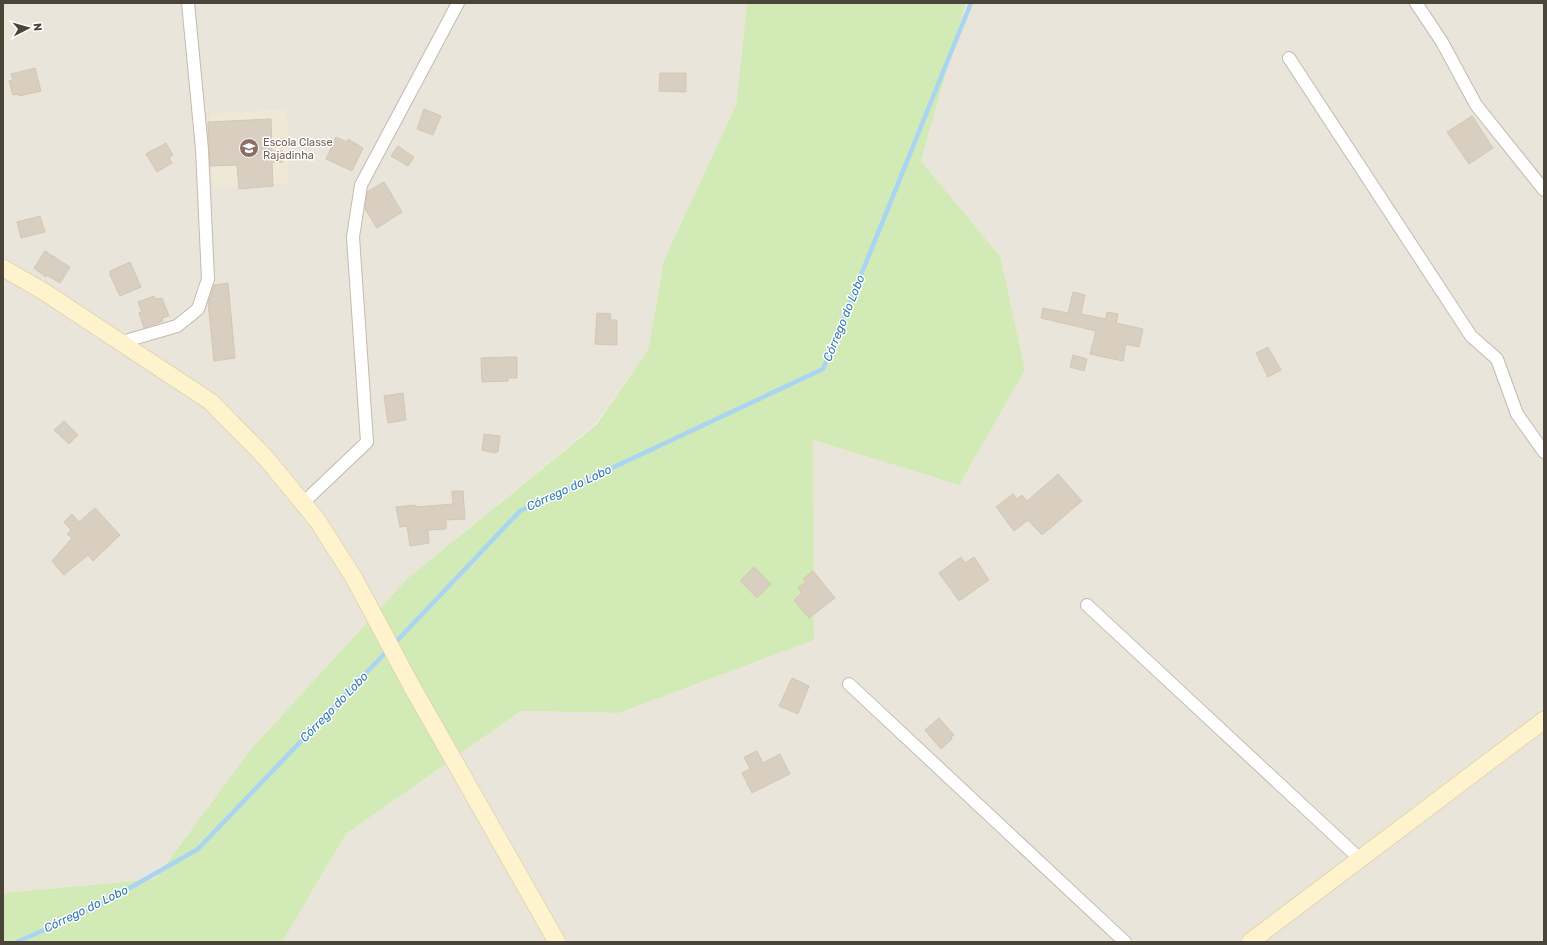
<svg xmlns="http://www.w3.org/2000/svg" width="1547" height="945" viewBox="0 0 1547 945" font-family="Rubik,sans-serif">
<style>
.residential{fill:#eae5da}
.education{fill:#efe8d6}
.green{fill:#d2eab5}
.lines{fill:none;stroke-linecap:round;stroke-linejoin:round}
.stream{stroke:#a9d4f2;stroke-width:4.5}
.building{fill:#d8cfc1;stroke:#d3c7b4}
.street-casing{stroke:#c2bbae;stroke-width:14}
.secondary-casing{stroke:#d6c79b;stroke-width:18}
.street{stroke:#fff;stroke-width:12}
.secondary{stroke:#fff3cd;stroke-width:17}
.labels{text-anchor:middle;stroke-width:3;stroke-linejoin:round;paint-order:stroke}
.education-label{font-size:11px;fill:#785e54;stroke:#fff;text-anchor:start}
.water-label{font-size:12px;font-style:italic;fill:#2e7ab2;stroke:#fff}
</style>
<rect width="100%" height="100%" fill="#f6f3ec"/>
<g class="residential">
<polygon points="3,3 747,3 736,105 664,260 648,350 595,425 408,578 251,749 155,879 3,893"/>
<polygon points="966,3 1544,3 1544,942 282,942 346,834 521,711 619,713 814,640 813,440 959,485 1000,256 921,161"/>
</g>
<polygon class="education" points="287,109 288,183 213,188 210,114"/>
<polygon class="green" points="747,3 966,3 921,161 1000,256 1025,370 959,485 813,440 814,640 619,713 521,711 346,834 282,942 3,942 3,893 155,879 251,749 408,578 596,425 648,350 664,260 736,105"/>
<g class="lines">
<g class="stream">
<polyline points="393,645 520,511 823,369 971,3"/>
<polyline points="17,942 100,905 198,849 388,650"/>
</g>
</g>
<g class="building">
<polygon points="35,68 41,91 19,96 19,94 13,95 9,81 13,80 11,74"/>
<polygon points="660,73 686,73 686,92 659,91"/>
<polygon points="424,109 441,116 433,135 417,129"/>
<polygon points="1472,116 1493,148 1469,164 1447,132"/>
<polygon points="271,119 272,151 283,151 283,162 272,162 273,186 239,189 237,165 210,166 208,122"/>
<polygon points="336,137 347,142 348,139 363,148 352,171 326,159"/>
<polygon points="166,143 173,155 169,157 172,163 157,172 146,154"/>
<polygon points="398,146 414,157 408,166 391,156"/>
<polygon points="384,182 402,212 377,228 365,209 367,192"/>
<polygon points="40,216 45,232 21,238 17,222"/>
<polygon points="45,251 70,267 60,283 47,275 46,277 34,268"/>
<polygon points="130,262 141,287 120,296 110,275 110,271"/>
<polygon points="228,283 235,358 214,361 208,302 214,285"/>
<polygon points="1073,292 1085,295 1081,314 1106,319 1107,312 1118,314 1116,323 1143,329 1139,347 1126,344 1123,361 1090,354 1096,331 1041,318 1043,308 1068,313"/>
<polygon points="154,296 155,299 162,298 169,316 162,318 163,321 144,328 139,313 142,312 138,302"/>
<polygon points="597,313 611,314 610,320 617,320 617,345 595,344"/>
<polygon points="1268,347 1281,370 1268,377 1256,353"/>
<polygon points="1073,355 1087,359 1084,371 1070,367"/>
<polygon points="508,357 517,357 517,378 508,378 508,381 482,382 481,358"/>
<polygon points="403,393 406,420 388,423 384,396"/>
<polygon points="64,421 78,435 69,444 54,430"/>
<polygon points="484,434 500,436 498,452 495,452 495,453 482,450"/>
<polygon points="1058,474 1082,501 1042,535 1028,520 1014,531 996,507 1013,494 1017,499 1022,495 1027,501"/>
<polygon points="452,491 463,491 465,519 446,520 446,529 428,530 429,543 410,546 407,526 400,527 396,507 415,505 415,507 453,504"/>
<polygon points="95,508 120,535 93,561 88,555 64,575 52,561 72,538 67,534 71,530 64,522 72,514 79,522"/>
<polygon points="961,557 965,563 974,557 989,580 959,601 939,573"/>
<polygon points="754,567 771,584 757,598 740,581"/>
<polygon points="813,571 835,598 809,618 794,600 802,593 798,588 806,582 803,579"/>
<polygon points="792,678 809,686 798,714 779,706"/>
<polygon points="939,718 954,735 951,737 952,739 941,749 925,730"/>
<polygon points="757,751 763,763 780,754 790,774 752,793 742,773 750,769 744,757"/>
</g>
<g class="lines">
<defs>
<g id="street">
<polyline points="1416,3 1442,42 1476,105 1544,190"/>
<polyline points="1289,58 1471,336 1497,359 1517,414 1544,452"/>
<polyline points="122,342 177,326 198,309 208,279 202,149 188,3"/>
<polyline points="303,503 367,442 353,237 361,185 458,3"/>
<polyline points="1087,605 1360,859"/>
<polyline points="849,684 1125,942"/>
</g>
<g id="secondary">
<polyline points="3,268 43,291 211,402 265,457 317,520 354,578 411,685 557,942"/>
<polyline points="1250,942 1544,720"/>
</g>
</defs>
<use href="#street" class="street-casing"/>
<use href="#secondary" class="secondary-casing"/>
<use href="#street" class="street"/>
<use href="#secondary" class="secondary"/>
</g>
<defs>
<symbol id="school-disc" viewBox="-11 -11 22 22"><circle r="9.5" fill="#8d6e63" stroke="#fff"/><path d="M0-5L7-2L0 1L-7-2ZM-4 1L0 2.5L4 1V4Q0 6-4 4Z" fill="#fff"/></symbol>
</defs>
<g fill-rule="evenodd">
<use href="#school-disc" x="238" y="137" width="22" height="22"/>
</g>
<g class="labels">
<g class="education-label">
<text x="263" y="146">Escola Classe<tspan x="263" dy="13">Rajadinha</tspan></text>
</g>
<g class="water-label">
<text transform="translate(844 318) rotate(-68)" y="4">Córrego do Lobo</text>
<text transform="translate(569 488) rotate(-25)" y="4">Córrego do Lobo</text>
<text transform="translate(334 707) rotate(-46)" y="4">Córrego do Lobo</text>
<text transform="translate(86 909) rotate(-26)" y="4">Córrego do Lobo</text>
</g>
</g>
<rect width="1547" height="945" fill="none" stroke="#4b4439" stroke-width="8"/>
<g transform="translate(28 28) rotate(84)" stroke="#ffffff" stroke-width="3" paint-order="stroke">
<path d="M0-3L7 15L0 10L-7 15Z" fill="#4b4439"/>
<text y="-6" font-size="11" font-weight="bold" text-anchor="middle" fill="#4b4439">N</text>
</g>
</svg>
